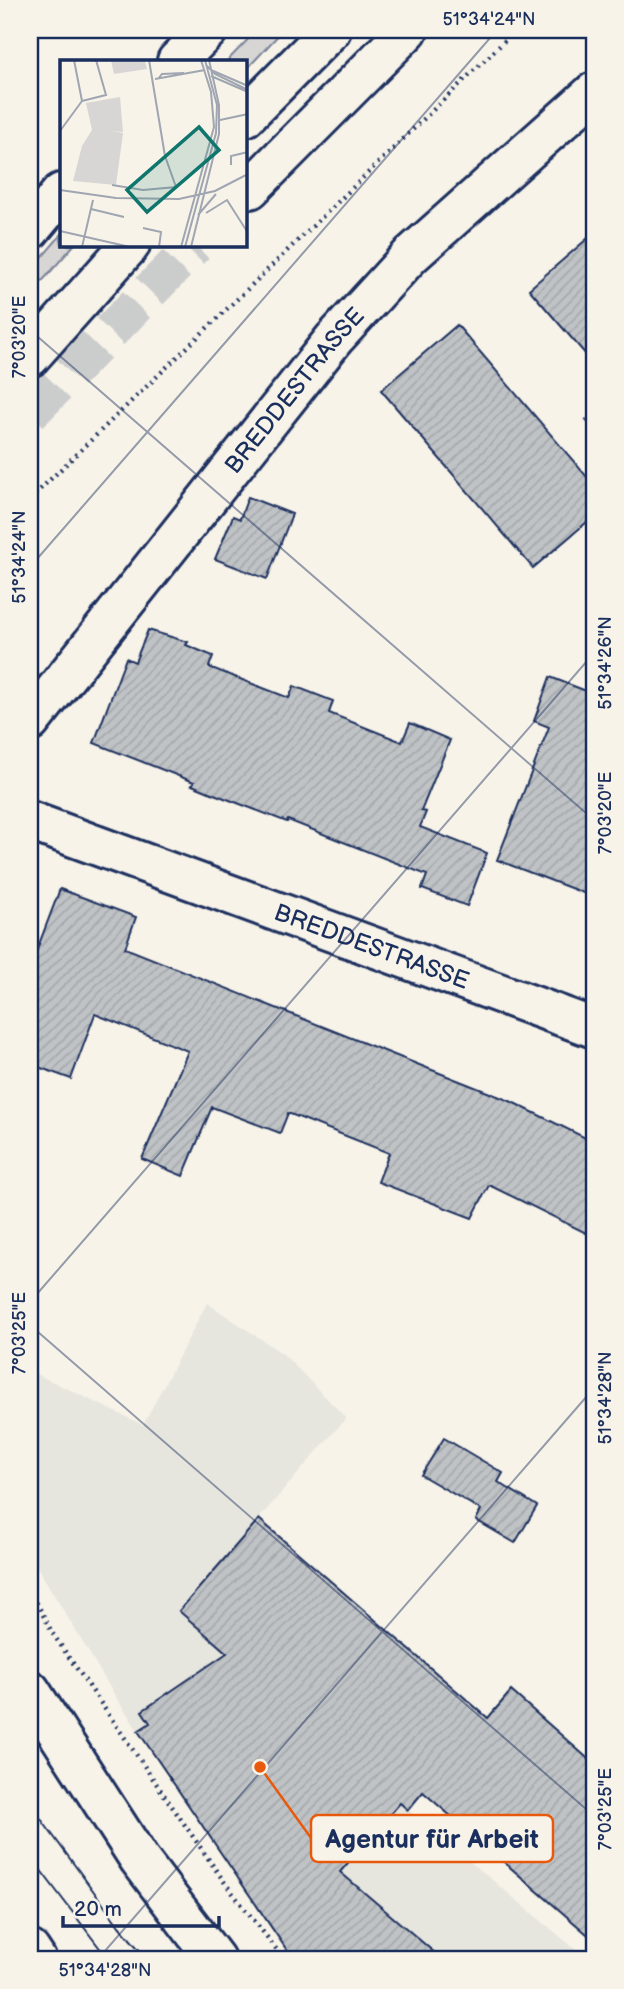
<svg xmlns="http://www.w3.org/2000/svg" width="624" height="1989" viewBox="0 0 624 1989" font-family="'Balsamiq Sans',sans-serif">
<style>
.built{fill:#e6e5de}
.grass{fill:#d7d6d4;stroke:#798299;stroke-width:2}
.building{fill:url(#building-hatch);stroke:#1b2f5e;stroke-width:2}
.lines{fill:none;stroke-linecap:round;stroke-linejoin:round}
.primary-tunnel{stroke:#cbcccc;stroke-width:38;stroke-dasharray:38 19;stroke-linecap:butt}
.street-casing{stroke:#1b2f5e;stroke-width:44}
.secondary-casing{stroke:#1b2f5e;stroke-width:44}
.primary-casing{stroke:#1b2f5e;stroke-width:44}
.path{stroke:#1b2f5e;stroke-width:4.5;stroke-dasharray:2 5;stroke-linecap:butt}
.street{stroke:#f7f3e8;stroke-width:38}
.secondary{stroke:#f7f3e8;stroke-width:38}
.primary{stroke:#f7f3e8;stroke-width:38}
.tram{stroke:#1b2f5e;stroke-width:2}
.ticks{fill:none;stroke:#1b2f5e;stroke-width:2;stroke-opacity:0.45}
.labels{text-anchor:middle;stroke-width:7;stroke-linejoin:round;paint-order:stroke}
.street-label{font-size:24px;fill:#1b2f5e;stroke:#f7f3e8}
.inset-road{fill:none;stroke:#9fa5b1;stroke-width:2}
.view{fill:#0f766e;fill-opacity:0.15;stroke:#0f766e;stroke-width:3.5}
.inset-edge{fill:none;stroke:#1b2f5e;stroke-width:3.5}
.leader{fill:none;stroke:#e8590c;stroke-width:2.5}
.callout-dot{fill:#e8590c;stroke:#f7f3e8;stroke-width:2.5}
.callout{fill:#f7f3e8;stroke:#e8590c;stroke-width:2.5}
.callout-label{font-size:26px;text-anchor:middle;font-weight:bold;fill:#1b2f5e}
.neatline{fill:none;stroke:#1b2f5e;stroke-width:2.5}
.ticks-label{font-size:18px;text-anchor:middle;fill:#1b2f5e}
</style>
<defs>
<pattern id="building-hatch" width="6" height="6" patternUnits="userSpaceOnUse" patternTransform="scale(1.75)"><rect width="6" height="6" fill="#c0c3c5"/><path d="M-1 1l2-2M0 6l6-6M5 7l2-2" fill="none" stroke="#a4a8ac"/></pattern>
</defs>
<rect width="100%" height="100%" fill="#f7f3e8"/>
<filter id="ink" filterUnits="userSpaceOnUse"><feTurbulence type="fractalNoise" baseFrequency=".0143" numOctaves="2"/><feDisplacementMap in="SourceGraphic" scale="14" xChannelSelector="R" yChannelSelector="G"/><feConvolveMatrix kernelMatrix="1 2 1 2 8 2 1 2 1" color-interpolation-filters="sRGB"/></filter>
<g filter="url(#ink)">
<polygon class="built" points="207,1303 283,1354 346,1418 179,1611 408,1810 587,1959 291,1959 117,1699 30,1555 30,1371 143,1425"/>
<g class="grass">
<polygon points="257,30 283,30 245,71 245,61 227,61"/>
<polygon points="61,235 61,245 74,245 30,295 30,271"/>
</g>
<g class="building">
<polygon points="594,233 594,364 529,289"/>
<polygon points="457,325 594,485 594,516 533,568 381,390"/>
<polygon points="248,497 292,514 267,579 215,559 233,516 240,519"/>
<polygon points="148,630 188,642 186,645 213,656 209,667 289,698 294,686 333,701 329,713 402,742 410,723 450,740 421,811 426,812 420,827 487,853 467,906 422,889 427,875 288,820 287,822 214,794 192,785 194,782 94,743 126,658 135,662"/>
<polygon points="550,677 594,694 594,897 497,860 549,727 534,721"/>
<polygon points="60,889 136,917 125,948 510,1101 594,1142 594,1237 489,1185 472,1218 378,1182 389,1153 288,1113 280,1133 212,1107 183,1176 142,1159 188,1051 95,1014 71,1079 30,1064 30,968"/>
<polygon points="444,1438 503,1473 498,1482 537,1506 515,1543 476,1520 481,1510 421,1475"/>
<polygon points="259,1519 488,1718 511,1691 594,1764 594,1940 423,1792 408,1810 400,1803 340,1872 442,1959 293,1959 138,1731 150,1723 142,1711 227,1653 179,1611"/>
</g>
<g class="lines">
<polyline class="primary-tunnel" points="30,413 195,245"/>
<defs>
<g id="street">
<path id="s1" d="M30,722L334,339L411,255L594,92"/>
<path id="s2" d="M30,821L594,1028"/>
</g>
<g id="secondary">
<polyline points="245,117 331,30"/>
<polyline points="30,357 130,245"/>
<polyline points="30,1690 139,1859 215,1959"/>
<polyline points="30,1950 36,1959"/>
</g>
<g id="primary">
<polyline points="177,61 208,30"/>
<polyline points="250,189 408,30"/>
<polyline points="30,230 61,193"/>
</g>
</defs>
<use href="#street" class="street-casing"/>
<use href="#secondary" class="secondary-casing"/>
<use href="#primary" class="primary-casing"/>
<g class="path">
<polyline points="586,421 594,415"/>
<polyline points="30,499 516,30"/>
<polyline points="30,1590 53,1634 225,1883 284,1959"/>
</g>
<use href="#street" class="street"/>
<use href="#secondary" class="secondary"/>
<use href="#primary" class="primary"/>
<g class="tram">
<polyline points="30,1804 119,1926 147,1959"/>
<polyline points="30,1856 108,1959"/>
</g>
</g>
</g>
<path class="ticks" d="M30,330L594,820M30,567L497,30M30,1302L594,653M30,1325L594,1816M98,1959L594,1388"/>
<g class="labels">
<g class="street-label">
<text dy="8" stroke="none"><textPath href="#s1" startOffset="424">BREDDESTRASSE</textPath></text>
<text dy="8" stroke="none"><textPath href="#s2" startOffset="364">BREDDESTRASSE</textPath></text>
</g>
</g>
<g transform="translate(60 60)">
<rect width="187" height="187" fill="#f7f3e8"/>
<path d="M40,69L63,73L56,125L13,121L22,86L32,70Z" fill="#d7d6d4"/>
<path d="M51,0L85,1L87,9L54,14ZM60,37L63,72L32,70L26,43Z" fill="#d7d6d4"/>
<path class="inset-road" d="M14,0L22,41M146,5L155,14L188,30M151,10L188,26M151,16L188,32M95,19L145,10M98,19L102,14L124,13M22,41L46,35L36,0M160,60L188,54M0,71L22,41M171,105V96L188,92M52,125L83,130L116,127L105,96L89,0M0,130L56,138L119,139L155,131L188,114M31,149L64,157M146,153L167,140L188,173M138,155L156,134M83,168L101,172L99,187M0,171L70,187M22,187L33,140M121,187L154,67L151,32L141,0M125,187L156,73L157,45L145,0M131,187L159,74V45L149,0"/>
<path class="view" d="M139,67L159,90L87,152L67,130Z"/>
<rect width="187" height="187" class="inset-edge"/>
</g>
<path class="leader" d="M260 1767L311 1838"/>
<circle class="callout-dot" cx="260" cy="1767" r="7"/>
<rect class="callout" x="311" y="1815" width="242" height="47" rx="7"/>
<g class="callout-label">
<text x="432" y="1848">Agentur für Arbeit</text>
</g>
<rect width="624" height="1989" fill="none" stroke="#f7f3e8" stroke-width="77"/>
<path d="M63 1916v10h156v-10" fill="none" stroke="#1b2f5e" stroke-width="3.5"/>
<text x="74" y="1916" font-size="21" fill="#1b2f5e" stroke="#f7f3e8" stroke-width="5" paint-order="stroke">20 m</text>
<rect x="38" y="38" width="548" height="1913" class="neatline"/>
<g class="ticks-label">
<text x="489" y="25">51°34'24"N</text>
<text transform="translate(19 337) rotate(-90)" y="6">7°03'20"E</text>
<text transform="translate(19 557) rotate(-90)" y="6">51°34'24"N</text>
<text transform="translate(605 663) rotate(-90)" y="6">51°34'26"N</text>
<text transform="translate(605 813) rotate(-90)" y="6">7°03'20"E</text>
<text transform="translate(19 1333) rotate(-90)" y="6">7°03'25"E</text>
<text transform="translate(605 1398) rotate(-90)" y="6">51°34'28"N</text>
<text transform="translate(605 1809) rotate(-90)" y="6">7°03'25"E</text>
<text x="105" y="1976">51°34'28"N</text>
</g>
</svg>
